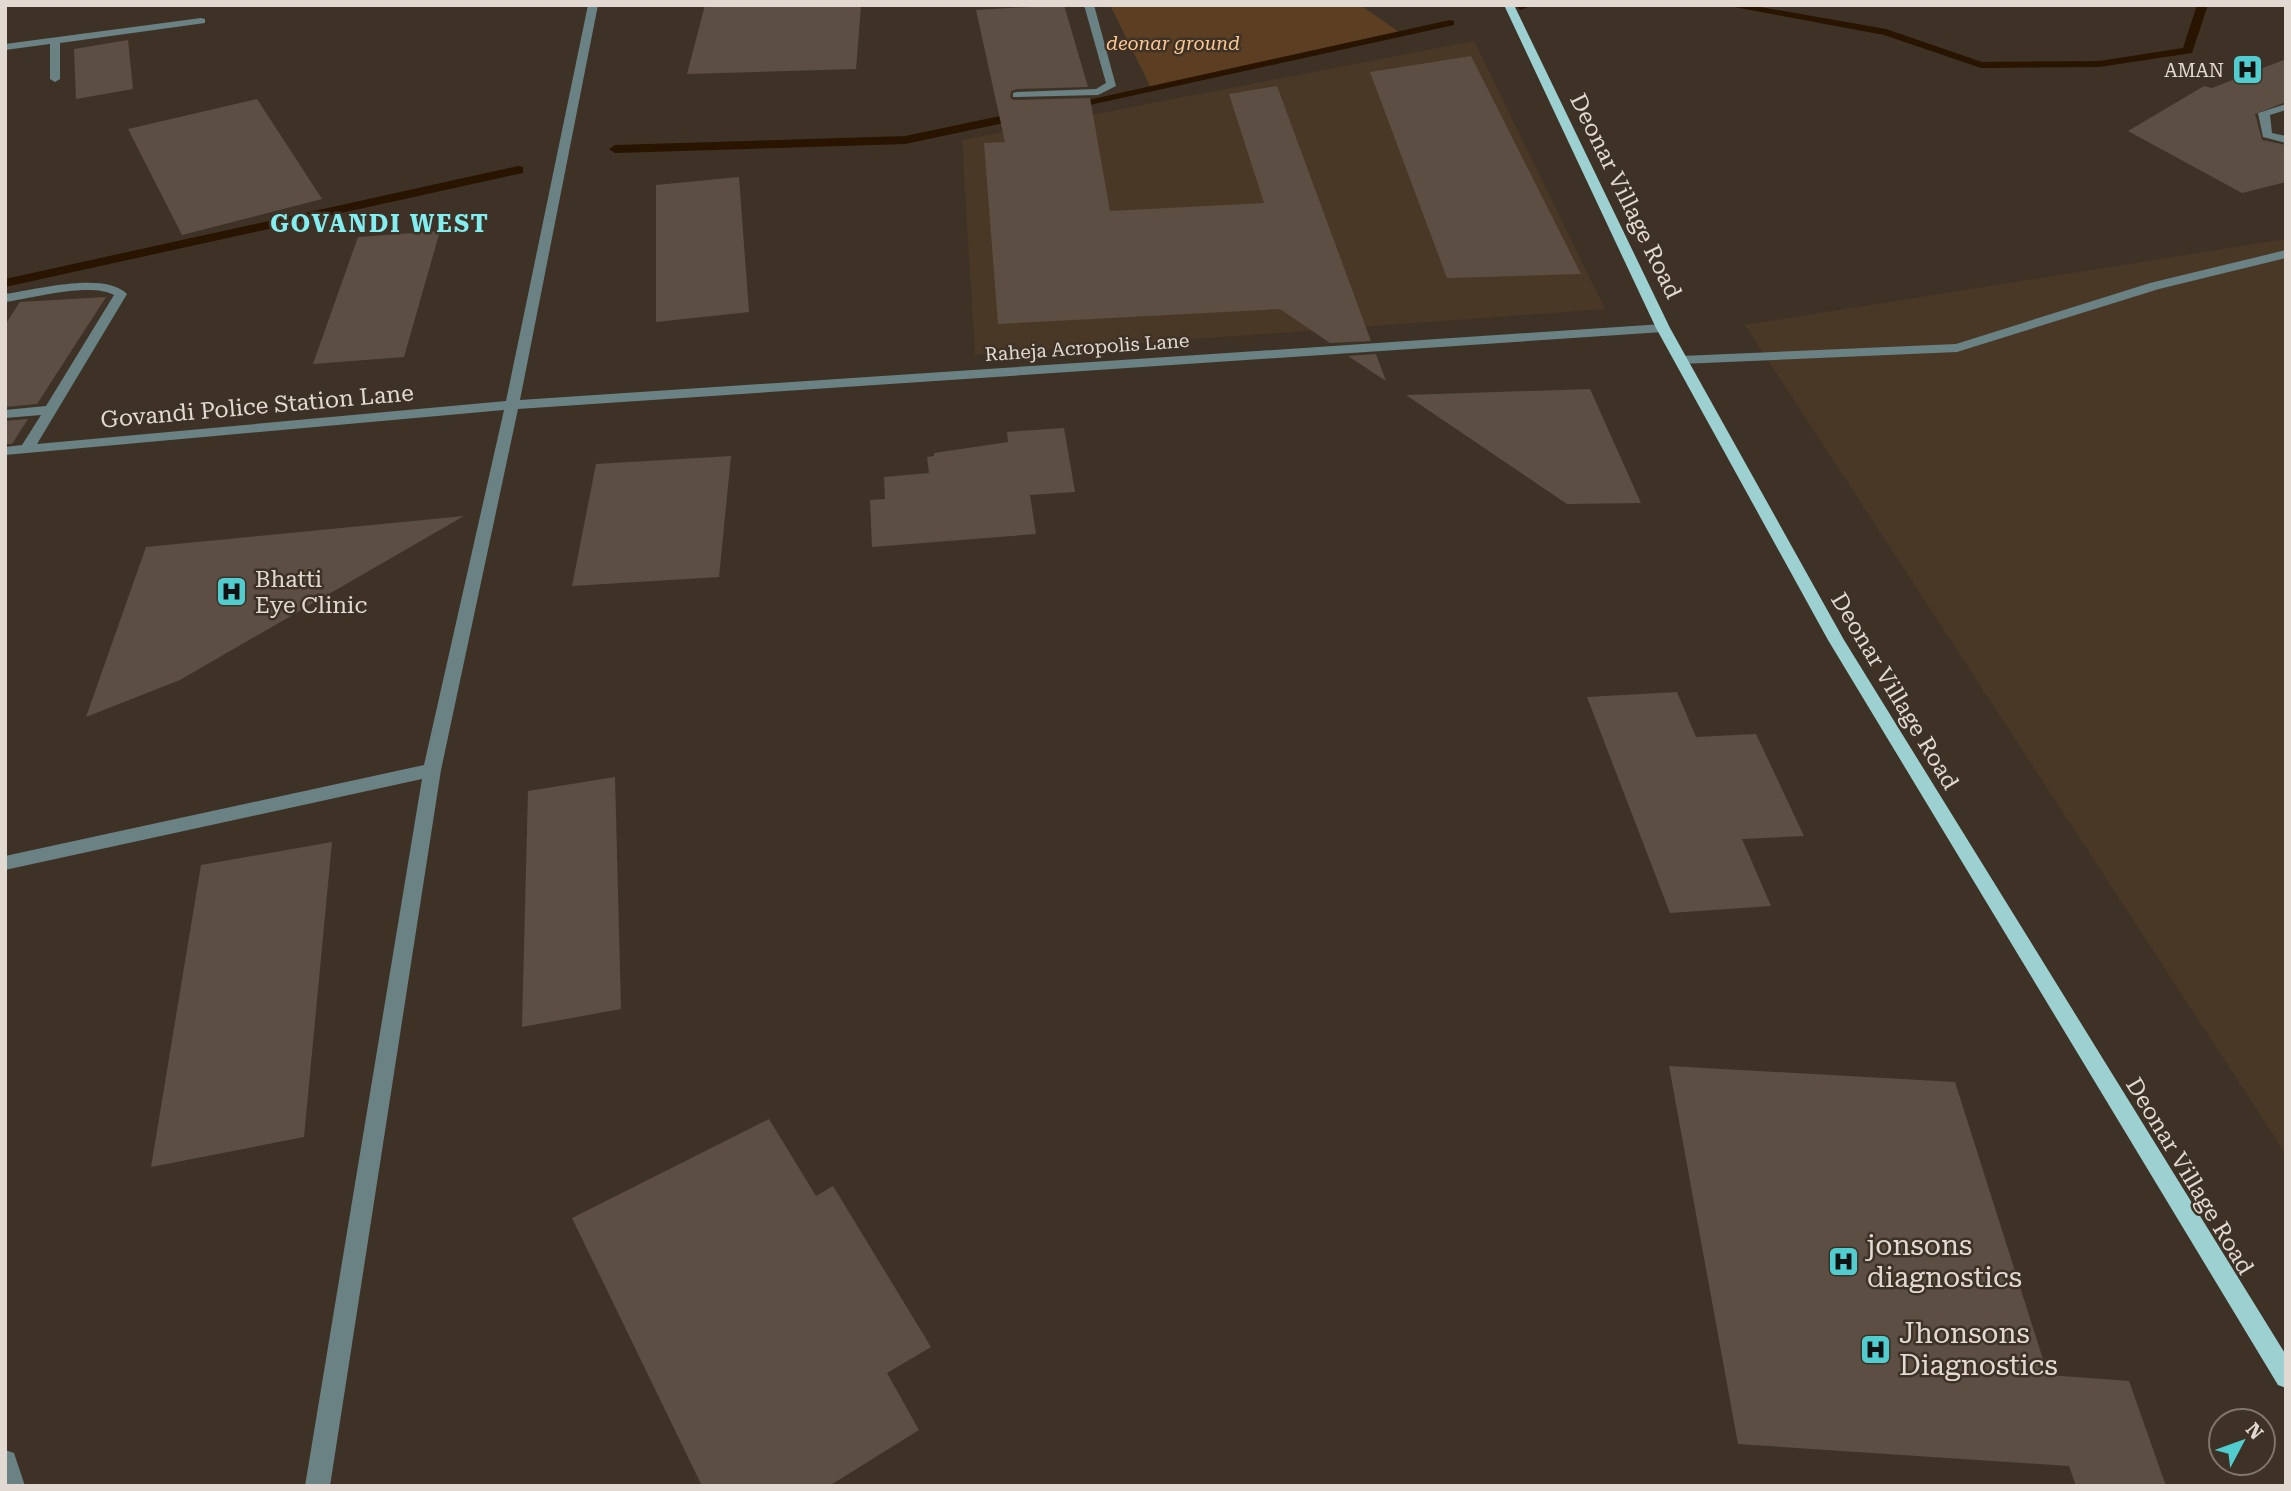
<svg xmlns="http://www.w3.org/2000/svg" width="2291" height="1491" viewBox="0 0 2291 1491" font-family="'Roboto Serif',serif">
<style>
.built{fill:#4a3827}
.green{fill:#5c3f22}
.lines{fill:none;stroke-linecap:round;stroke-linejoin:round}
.stream{fill:#291400;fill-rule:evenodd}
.building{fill:#5c4e42}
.minor{fill:#6a8283;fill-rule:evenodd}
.major{fill:#9dd0d1;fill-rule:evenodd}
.labels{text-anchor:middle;stroke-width:5;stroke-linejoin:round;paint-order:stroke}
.far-park-label{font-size:19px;font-style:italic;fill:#fdc792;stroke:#3e3226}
.far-poi-label{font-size:19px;fill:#e2dad2;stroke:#3e3226;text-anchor:end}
.far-street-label{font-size:19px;fill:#e2dad2;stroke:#3e3226}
.street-label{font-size:23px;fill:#e2dad2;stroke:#3e3226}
.poi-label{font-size:23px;fill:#e2dad2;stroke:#3e3226;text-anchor:start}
.far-district-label{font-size:24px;font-weight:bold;letter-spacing:2px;fill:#82eef0;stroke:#3e3226}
.near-poi-label{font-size:28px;fill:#e2dad2;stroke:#3e3226;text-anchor:start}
</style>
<rect width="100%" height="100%" fill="#3e3226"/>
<g class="built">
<polygon points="1474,41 1605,309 975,355 962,140"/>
<polygon points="2286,239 2286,1154 1745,325"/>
</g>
<polygon class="green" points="1110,5 1360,5 1402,34 1151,88"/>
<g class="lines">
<g class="stream">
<polygon points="1516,5 1534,5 1520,10"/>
<polygon points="1723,5 1749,5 1886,29 1982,62 2099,61 2183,48 2197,5 2208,5 2192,53 2099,67 1981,68 1884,35"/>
<polygon points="1450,20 1454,21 1454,25 1067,110 1061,106"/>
<polygon points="1024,111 1028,112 1028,118 905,144 615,153 609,149 615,145 905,136"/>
<polygon points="518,166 523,167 523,173 5,287 5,279"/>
</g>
</g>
<g class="building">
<polygon points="705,5 861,5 856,69 687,74"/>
<polygon points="1064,5 1088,87 1017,89 1011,91 1010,97 1013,100 1090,98 1110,211 1264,203 1229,94 1277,86 1371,341 1330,343 1280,309 998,324 984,143 1005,142 976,10"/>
<polygon points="128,40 133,89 76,99 74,49"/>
<polygon points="1471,56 1581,274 1447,278 1370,72"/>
<polygon points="2286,59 2286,102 2255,114 2262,140 2286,145 2286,182 2242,193 2128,131 2204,86 2212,88"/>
<polygon points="257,99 322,199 182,235 128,129"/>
<polygon points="739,177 749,312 656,322 656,185"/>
<polygon points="440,231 404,357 313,364 358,237"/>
<polygon points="106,297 37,404 5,407 5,325 20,302"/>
<polygon points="1376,354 1386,381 1348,356"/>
<polygon points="1590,389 1641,503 1567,504 1406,395"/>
<polygon points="28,419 12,444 5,444 5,421"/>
<polygon points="1064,428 1075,492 1030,495 1036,534 872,547 870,500 885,499 884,477 929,473 927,457 934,456 934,453 1008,442 1007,432"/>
<polygon points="731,456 719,577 572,586 596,464"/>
<polygon points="464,516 180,680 86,717 146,547"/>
<polygon points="1677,692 1696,737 1756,734 1804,836 1742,839 1771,906 1670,913 1587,697"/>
<polygon points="615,777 621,1009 522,1027 528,791"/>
<polygon points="332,842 304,1137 151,1167 201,865"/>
<polygon points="1669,1066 1955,1082 2048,1375 2129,1381 2166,1486 2076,1486 2069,1466 1738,1444"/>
<polygon points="769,1119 816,1196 833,1186 931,1347 887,1373 919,1430 829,1486 702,1486 572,1218"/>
</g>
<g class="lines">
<g class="minor">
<path d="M588,5H598L520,400L1663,324L1670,328L1663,332L518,409L441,770L330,1486H305L422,779L5,870V856L424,765L504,410L5,455V447L22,445L41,415L5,418V410L46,406L114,295C90,282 33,298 5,302V294C36,290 104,271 127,294L37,444L506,401Z"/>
<polygon points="1084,5 1094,5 1116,86 1098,95 1013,97 1013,93 1017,92 1096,89 1106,83"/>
<polygon points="201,18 205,19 205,23 60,43 60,79 55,82 50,79 50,44 5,50 5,44"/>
<polygon points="2286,104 2286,110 2270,115 2272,133 2286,136 2286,143 2263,137 2258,113"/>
<polygon points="2286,250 2286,258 2159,289 1957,352 1681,364 1674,360 1681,356 1956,344 2150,283"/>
<polygon points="5,1450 14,1453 25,1486 5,1486"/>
</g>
<polygon class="major" points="1504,5 1514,5 1670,328 1844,640 2286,1355 2286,1388 2278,1385 1828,640 1656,328"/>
</g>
<defs>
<symbol id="hospital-square" viewBox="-11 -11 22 22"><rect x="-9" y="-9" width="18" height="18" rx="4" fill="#52cdcf" stroke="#3e3226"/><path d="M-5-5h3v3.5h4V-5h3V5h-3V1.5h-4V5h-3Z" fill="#111"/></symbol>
</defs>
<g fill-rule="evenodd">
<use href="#hospital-square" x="2230" y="52" width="35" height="35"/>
<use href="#hospital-square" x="214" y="574" width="35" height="35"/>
<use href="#hospital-square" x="1826" y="1244" width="35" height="35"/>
<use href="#hospital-square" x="1858" y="1332" width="35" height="35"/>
</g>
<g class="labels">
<g class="far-park-label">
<text x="1173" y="50">deonar ground</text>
</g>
<g class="far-poi-label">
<text x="2224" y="77">AMAN</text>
</g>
<g class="far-street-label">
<text transform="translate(1087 347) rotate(-4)" y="7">Raheja Acropolis Lane</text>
</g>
<g class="street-label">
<text transform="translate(1626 196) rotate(64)" y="8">Deonar Village Road</text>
<text transform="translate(257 406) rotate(-5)" y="8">Govandi Police Station Lane</text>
<text transform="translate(1895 691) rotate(59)" y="8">Deonar Village Road</text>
<text transform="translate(2190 1176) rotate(59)" y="8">Deonar Village Road</text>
</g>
<g class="poi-label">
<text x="255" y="587">Bhatti<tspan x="255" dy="26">Eye Clinic</tspan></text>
</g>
<g class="far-district-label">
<text x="380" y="232">GOVANDI WEST</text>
</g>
<g class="near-poi-label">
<text x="1867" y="1255">jonsons<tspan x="1867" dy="32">diagnostics</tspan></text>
<text x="1899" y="1343">Jhonsons<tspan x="1899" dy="32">Diagnostics</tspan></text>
</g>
</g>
<rect width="2291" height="1491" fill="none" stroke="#e2dad2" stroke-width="14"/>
<g transform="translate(2242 1442) rotate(49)"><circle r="33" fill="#3e3226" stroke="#80756b" stroke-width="2"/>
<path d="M0-5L12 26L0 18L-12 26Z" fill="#52cdcf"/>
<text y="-10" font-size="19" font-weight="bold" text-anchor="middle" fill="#e2dad2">N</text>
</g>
</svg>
